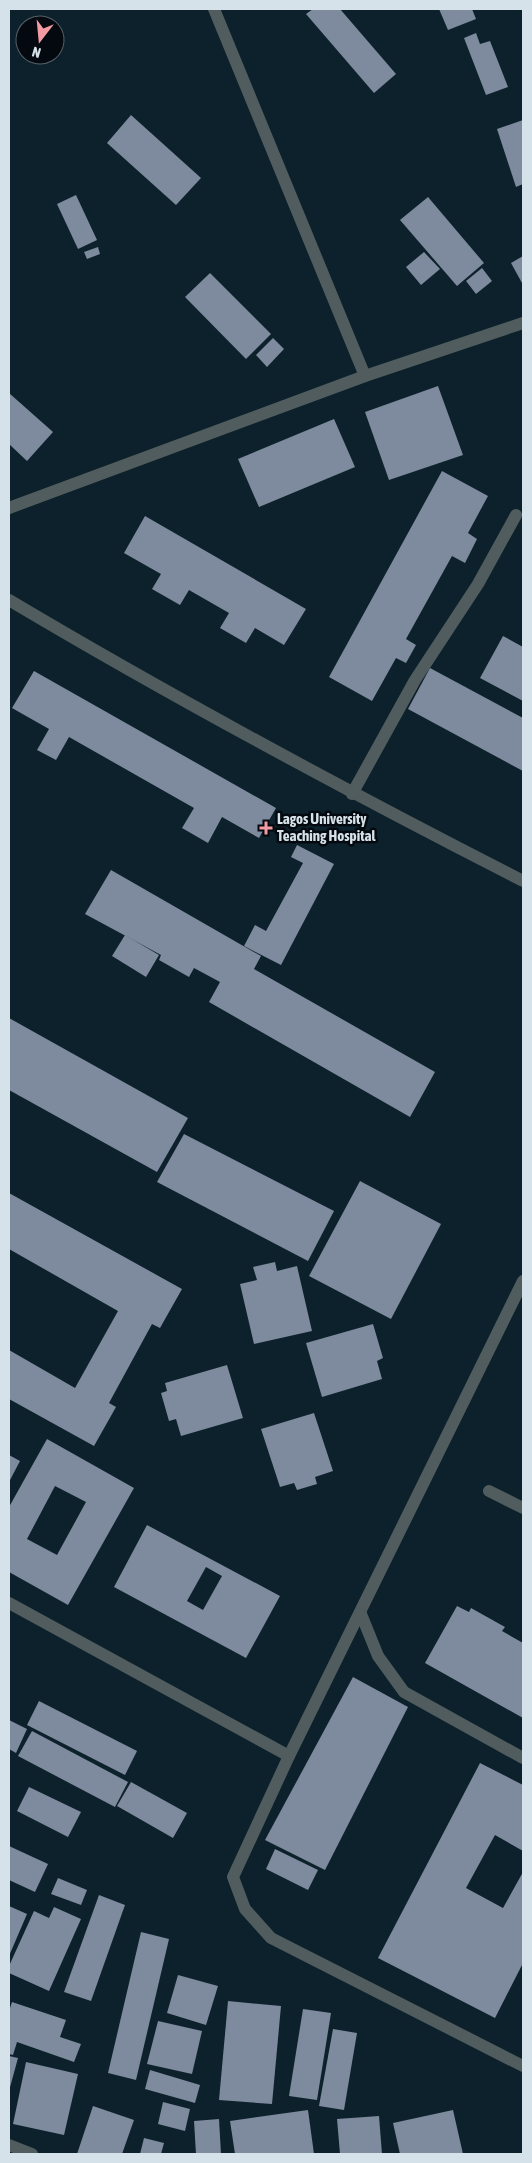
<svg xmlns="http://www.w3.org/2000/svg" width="532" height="2163" viewBox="0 0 532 2163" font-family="'Asap Condensed',sans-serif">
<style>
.building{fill:#7e8a9d;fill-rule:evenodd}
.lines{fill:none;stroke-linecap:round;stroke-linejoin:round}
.service{stroke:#505c5d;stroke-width:12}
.minor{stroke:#505c5d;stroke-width:12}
.poi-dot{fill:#f49aa3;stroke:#03090e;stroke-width:2}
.labels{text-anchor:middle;stroke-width:5;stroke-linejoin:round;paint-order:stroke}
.poi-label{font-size:15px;font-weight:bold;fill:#d6e2e9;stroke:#03090e;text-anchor:start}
</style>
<rect width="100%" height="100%" fill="#0c212b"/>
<g class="building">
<polygon points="313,9 340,9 396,74 374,93 306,14"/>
<polygon points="439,9 472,9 476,19 448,30"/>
<polygon points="476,33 480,44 490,41 508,87 486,95 464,38"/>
<polygon points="131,115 201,178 176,205 107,143"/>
<polygon points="523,120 523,184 516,187 497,129"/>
<polygon points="76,195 97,240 78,249 57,204"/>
<polygon points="428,197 484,263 457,286 400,220"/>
<polygon points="98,247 100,254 87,259 84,252"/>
<polygon points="424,252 440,269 421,285 406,267"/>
<polygon points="523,256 523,282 522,283 511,263"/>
<polygon points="482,268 492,281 476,294 466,281"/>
<polygon points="210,273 271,334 246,359 185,297"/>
<polygon points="273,338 284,349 267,367 256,355"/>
<polygon points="438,386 463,455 389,480 365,412"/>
<polygon points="9,393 53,432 27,461 9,444"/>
<polygon points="334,419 355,467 259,507 238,459"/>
<polygon points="442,471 488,496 468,533 477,539 465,563 452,556 406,639 416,645 406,663 396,658 372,701 329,677"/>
<polygon points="145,516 306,609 284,645 255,628 246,643 220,628 229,613 189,590 180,605 152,589 161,574 124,553"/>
<polygon points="503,636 523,647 523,701 480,678"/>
<polygon points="430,668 523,718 523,771 408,709"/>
<polygon points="34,671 276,808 259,838 222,817 208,843 182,828 194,808 69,737 56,760 37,750 49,729 12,708"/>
<polygon points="297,845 334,864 281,965 244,946 255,925 266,931 303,863 291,857"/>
<polygon points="111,870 261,956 254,969 435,1072 410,1117 209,1002 220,982 194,968 189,977 159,960 161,955 85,914"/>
<polygon points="125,935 159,955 146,977 112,956"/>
<polygon points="9,1018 188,1118 157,1172 9,1090"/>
<polygon points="184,1134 334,1211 308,1261 157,1182"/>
<polygon points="360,1181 441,1224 391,1319 309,1276"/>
<polygon points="9,1193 182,1289 160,1328 152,1324 109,1403 116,1407 94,1446 9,1399 9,1350 75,1388 118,1311 9,1249"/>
<polygon points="275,1262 277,1271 297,1266 312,1331 254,1344 240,1284 257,1280 253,1267"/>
<polygon points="373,1324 383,1358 377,1361 382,1379 322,1397 306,1343"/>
<polygon points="227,1365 243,1418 181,1436 176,1419 169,1421 161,1393 167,1391 165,1383"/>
<polygon points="314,1413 333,1471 315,1477 317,1484 297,1490 294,1483 280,1487 261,1429"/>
<path d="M47,1439L134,1488L68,1605L9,1572V1507ZM55,1486L86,1502L57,1555L27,1539Z"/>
<polygon points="9,1455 20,1461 9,1482"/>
<path d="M147,1525L280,1596L246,1658L114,1587ZM206,1567L222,1576L203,1610L187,1601Z"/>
<polygon points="457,1606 469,1612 471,1608 505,1627 502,1631 523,1643 523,1718 425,1663"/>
<polygon points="353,1677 408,1707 325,1870 265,1840"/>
<polygon points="39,1701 137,1751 125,1775 27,1725"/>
<polygon points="9,1720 27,1729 16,1753 9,1749"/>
<polygon points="32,1731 128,1782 115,1807 18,1756"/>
<polygon points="480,1763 523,1785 523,1851 495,1835 466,1888 503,1908 523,1872 523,1963 495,2018 378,1958"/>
<polygon points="131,1782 187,1813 173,1838 117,1806"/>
<polygon points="29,1787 81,1812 68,1837 17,1811"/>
<polygon points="9,1846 48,1864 35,1892 9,1880"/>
<polygon points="275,1849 318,1870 308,1890 266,1869"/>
<polygon points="58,1878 87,1890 81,1905 51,1894"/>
<polygon points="99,1895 125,1905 91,2001 64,1992"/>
<polygon points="9,1906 27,1914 9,1956"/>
<polygon points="54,1907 81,1919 49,1991 9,1973 9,1966 34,1911 49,1918"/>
<polygon points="141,1932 169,1939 136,2080 108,2073"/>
<polygon points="178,1975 218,1986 206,2025 167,2013"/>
<polygon points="228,2001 281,2006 272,2104 219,2100"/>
<polygon points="12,2002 66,2020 60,2037 81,2044 74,2062 17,2042 13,2055 9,2054 9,2011"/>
<polygon points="303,2009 331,2013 317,2100 289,2096"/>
<polygon points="158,2021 202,2031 192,2074 147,2064"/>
<polygon points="333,2029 357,2033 344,2110 319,2106"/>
<polygon points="9,2056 18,2058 9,2091"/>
<polygon points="26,2062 78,2074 64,2135 13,2124"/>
<polygon points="150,2070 200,2085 195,2103 145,2089"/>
<polygon points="163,2102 190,2109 185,2131 158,2124"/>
<polygon points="93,2106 134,2120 122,2154 77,2154"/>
<polygon points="308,2110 314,2154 235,2154 230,2121"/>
<polygon points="453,2110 463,2154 400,2154 393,2123"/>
<polygon points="379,2116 382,2154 340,2154 337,2119"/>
<polygon points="219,2119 221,2154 196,2154 194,2121"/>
<polygon points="144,2138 164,2143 161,2154 140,2154"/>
</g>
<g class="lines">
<g class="service">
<polyline points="214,9 365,376"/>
<polyline points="9,508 365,376 523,323"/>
<path d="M9,600C177,700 349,792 523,881"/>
<polyline points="352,794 415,680 478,584 516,515"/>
<polyline points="489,1491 523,1508"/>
</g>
<g class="minor">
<polyline points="523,1281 289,1756 233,1877 245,1909 271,1938 523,2066"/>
<polyline points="9,1603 289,1756"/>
<polyline points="361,1614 378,1656 404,1692 523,1758"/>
<polyline points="9,2145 32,2154"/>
</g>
</g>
<path class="poi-dot" d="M263.5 820.5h5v5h5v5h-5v5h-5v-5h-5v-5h5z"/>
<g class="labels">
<g class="poi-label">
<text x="277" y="824">Lagos University<tspan x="277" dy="17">Teaching Hospital</tspan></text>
</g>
</g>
<rect width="532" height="2163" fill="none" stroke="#d6e2e9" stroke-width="20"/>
<g transform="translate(40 40) rotate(196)"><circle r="24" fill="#03090e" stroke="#576066"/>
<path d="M0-4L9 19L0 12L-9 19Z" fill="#f49aa3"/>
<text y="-8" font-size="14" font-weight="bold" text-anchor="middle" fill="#d6e2e9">N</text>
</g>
</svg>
